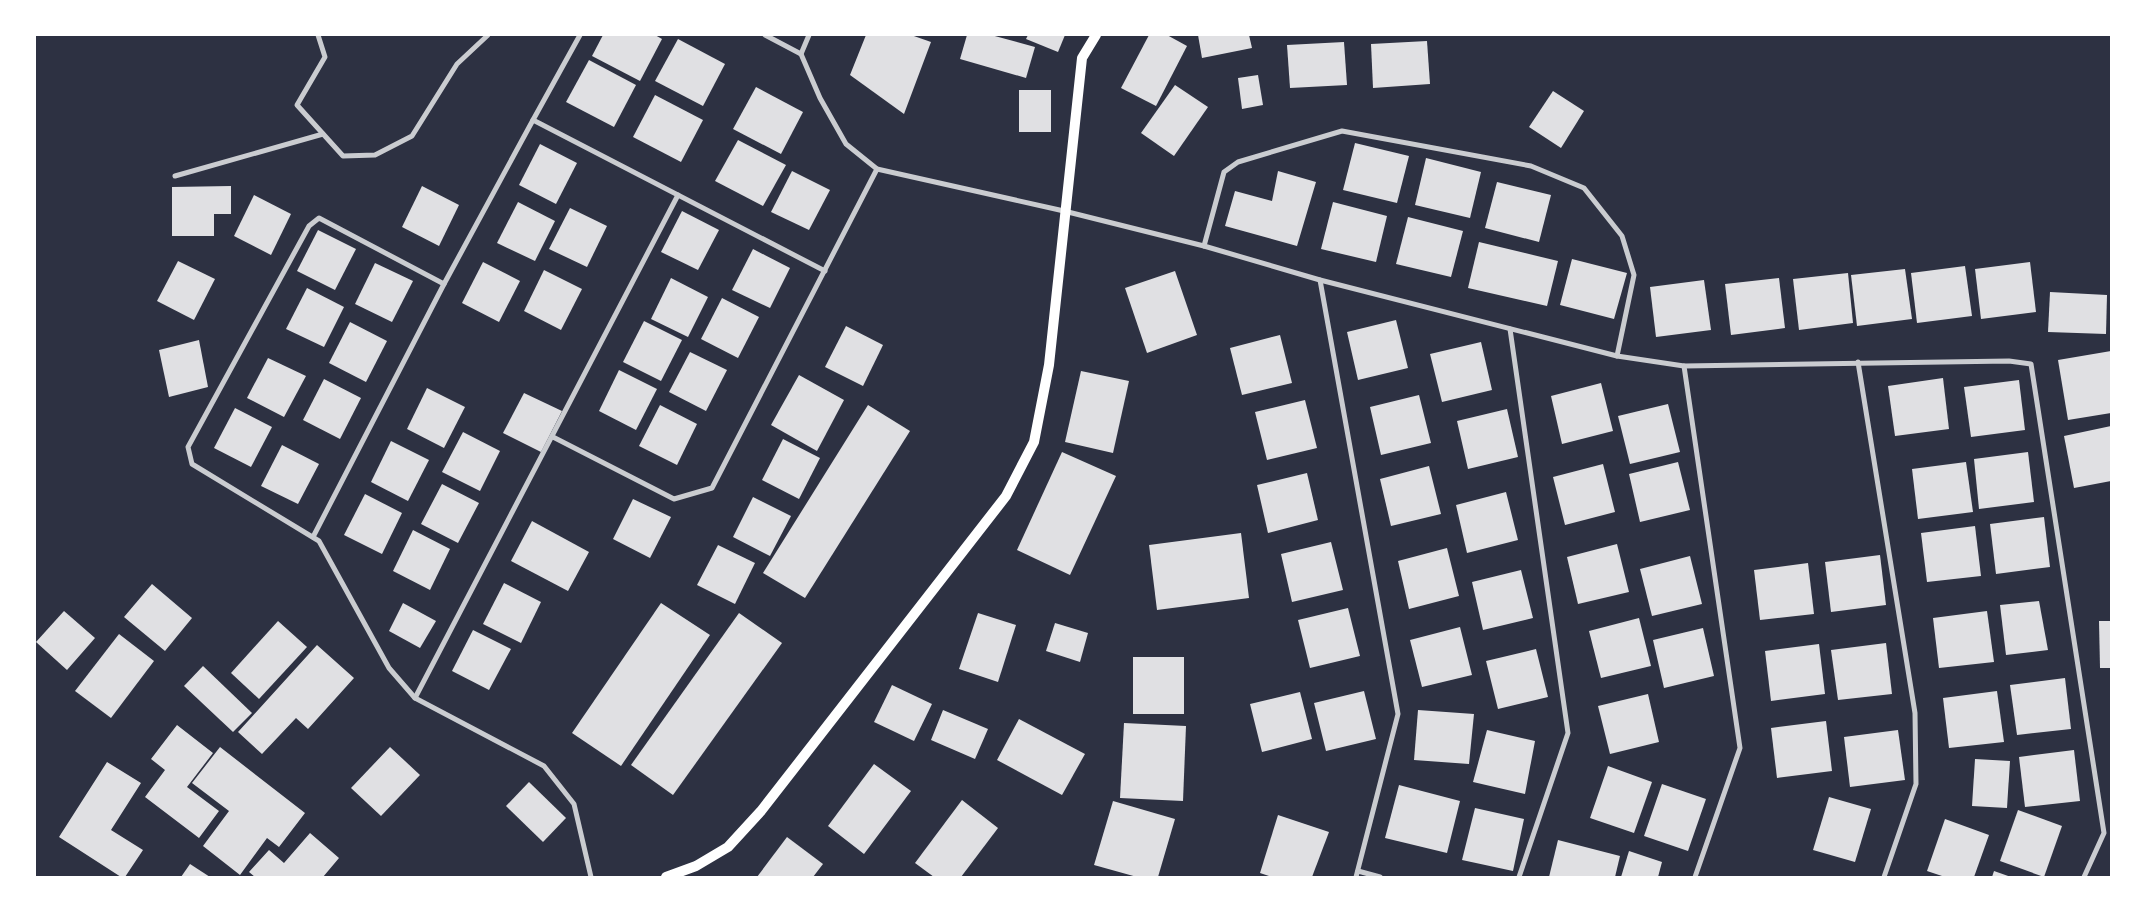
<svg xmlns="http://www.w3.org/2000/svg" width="2146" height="912" viewBox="0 0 2146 912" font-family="Lato,sans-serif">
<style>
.building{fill:#e0e0e3}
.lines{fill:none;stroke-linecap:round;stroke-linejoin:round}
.minor{stroke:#caccd0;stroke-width:5}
.secondary{stroke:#fff;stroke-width:10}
</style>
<rect width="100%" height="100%" fill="#2d3142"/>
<g class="building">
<polygon points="603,35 655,35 662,39 640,81 592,56"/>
<polygon points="866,35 911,35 931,42 904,114 850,75"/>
<polygon points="967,35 991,35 1035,47 1026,78 960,59"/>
<polygon points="1028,35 1065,35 1058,52 1026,39"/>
<polygon points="1149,35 1167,35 1187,46 1156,106 1121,88"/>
<polygon points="1198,35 1249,35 1252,48 1202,58"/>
<polygon points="678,39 725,64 703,106 655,81"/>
<polygon points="1427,41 1430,84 1373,88 1371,44"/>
<polygon points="1344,42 1347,85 1290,88 1287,45"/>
<polygon points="589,60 636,85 614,127 566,102"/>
<polygon points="1258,75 1263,105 1242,109 1238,78"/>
<polygon points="1175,85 1208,107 1174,156 1141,133"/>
<polygon points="756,87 803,112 781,154 733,129"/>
<rect x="1019" y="90" width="32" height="42"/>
<polygon points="1553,91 1584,111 1561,148 1529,127"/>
<polygon points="655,95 703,120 681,162 633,137"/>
<polygon points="738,140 786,165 763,206 715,181"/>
<polygon points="1355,143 1409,156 1397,203 1343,190"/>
<polygon points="540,144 577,163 556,204 519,185"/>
<polygon points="1426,158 1481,172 1470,218 1415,205"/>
<polygon points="792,171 830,190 809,230 771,212"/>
<polygon points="1278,171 1316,182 1297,246 1225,226 1235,191 1272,201"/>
<polygon points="1497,182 1551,195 1539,242 1485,228"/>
<polygon points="231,186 231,214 214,214 214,236 172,236 172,187"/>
<polygon points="422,186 459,205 439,246 402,227"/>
<polygon points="254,195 291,214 271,255 234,236"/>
<polygon points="518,202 555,221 535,261 497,243"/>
<polygon points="1333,202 1387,216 1376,262 1321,249"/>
<polygon points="570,208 607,226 587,267 549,249"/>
<polygon points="682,211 719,230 698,270 661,252"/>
<polygon points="1408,217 1463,231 1451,277 1396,264"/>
<polygon points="318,230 356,249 335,290 297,271"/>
<polygon points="1479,242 1558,261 1547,306 1468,288"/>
<polygon points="753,249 790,268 770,308 732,290"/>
<polygon points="1572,259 1627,273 1614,319 1560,305"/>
<polygon points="178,261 215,279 194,320 157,301"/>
<polygon points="483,262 520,281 499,322 462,303"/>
<polygon points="2030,262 2036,312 1981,319 1975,269"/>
<polygon points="375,263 413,281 392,322 355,304"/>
<polygon points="1965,266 1972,316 1917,323 1911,273"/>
<polygon points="1905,269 1912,319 1857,326 1851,275"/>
<polygon points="544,270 582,289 561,330 524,311"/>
<polygon points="1175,271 1197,335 1147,353 1125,288"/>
<polygon points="1848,273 1853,323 1799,330 1793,279"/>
<polygon points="671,278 708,297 688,337 651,319"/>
<polygon points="1779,278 1785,328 1731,335 1725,284"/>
<polygon points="1704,280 1711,330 1656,337 1650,287"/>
<polygon points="307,288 344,307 324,347 286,329"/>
<polygon points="2050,292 2107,295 2106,334 2048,332"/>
<polygon points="722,298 759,317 738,358 701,339"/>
<polygon points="1396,320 1408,368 1358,380 1347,332"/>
<polygon points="644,321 682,340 661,381 623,362"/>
<polygon points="350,322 387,341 366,382 329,363"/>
<polygon points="846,326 883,345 863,386 825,367"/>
<polygon points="1280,335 1292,383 1242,395 1230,348"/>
<polygon points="199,340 208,387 169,397 159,350"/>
<polygon points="1481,342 1492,390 1442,402 1430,354"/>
<polygon points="2111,351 2111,413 2068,420 2058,360"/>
<polygon points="690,352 727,370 706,411 669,392"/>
<polygon points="268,358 306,376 284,417 247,398"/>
<polygon points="619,370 657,389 636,430 599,411"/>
<polygon points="1081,371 1129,381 1113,453 1065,442"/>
<polygon points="799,375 844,400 817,451 771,425"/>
<polygon points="1943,378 1949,429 1895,436 1888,386"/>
<polygon points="324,379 361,398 340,439 303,420"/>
<polygon points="2019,380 2025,430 1971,437 1964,387"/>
<polygon points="1601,383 1613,431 1562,444 1551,396"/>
<polygon points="427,388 465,407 444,448 407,429"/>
<polygon points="524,393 562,411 541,452 503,433"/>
<polygon points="1419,395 1431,443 1381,455 1370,407"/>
<polygon points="1305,400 1317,448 1267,460 1255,412"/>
<polygon points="1668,404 1680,452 1630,464 1618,416"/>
<polygon points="660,405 697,424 677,465 639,446"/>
<polygon points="868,405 910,431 805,598 763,573"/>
<polygon points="235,408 272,427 251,467 214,448"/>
<polygon points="1507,409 1518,457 1468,469 1457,421"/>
<polygon points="2111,426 2111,481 2074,488 2064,436"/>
<polygon points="463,432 500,451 480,491 442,472"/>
<polygon points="783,439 820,458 799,499 762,480"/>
<polygon points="391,441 429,460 408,501 371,482"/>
<polygon points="282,445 319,464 298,504 261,486"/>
<polygon points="1062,452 1116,476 1070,575 1017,550"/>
<polygon points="2028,452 2034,502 1979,509 1974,459"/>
<polygon points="1678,462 1690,510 1640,522 1629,474"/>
<polygon points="1966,462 1973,512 1918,519 1912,469"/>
<polygon points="1603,464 1615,512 1565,525 1553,477"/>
<polygon points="1429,466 1441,514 1391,526 1380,479"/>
<polygon points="1307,473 1318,520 1268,533 1257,485"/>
<polygon points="442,484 479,503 458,543 421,524"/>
<polygon points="1506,492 1518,540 1467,553 1456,505"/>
<polygon points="365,494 402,513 382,554 344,535"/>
<polygon points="753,497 791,516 770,556 733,537"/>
<polygon points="633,499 671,517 650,558 613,539"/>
<polygon points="2044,517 2050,567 1996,574 1990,524"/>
<polygon points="532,521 589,552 568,591 511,561"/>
<polygon points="1975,526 1981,576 1927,582 1921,533"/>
<polygon points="413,530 450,549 430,590 393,571"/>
<polygon points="1241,533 1249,598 1157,610 1149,545"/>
<polygon points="1331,542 1343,590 1292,602 1281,554"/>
<polygon points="1617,544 1629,592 1578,604 1567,557"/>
<polygon points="718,545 755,563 735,604 697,585"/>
<polygon points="1447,548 1459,596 1409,609 1398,561"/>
<polygon points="1880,555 1886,605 1831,612 1825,562"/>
<polygon points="1690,556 1702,604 1652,616 1640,569"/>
<polygon points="1808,563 1814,614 1760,620 1754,570"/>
<polygon points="1521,570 1533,618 1483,630 1472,582"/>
<polygon points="504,583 541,602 521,643 483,624"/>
<polygon points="152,584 192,618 165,651 124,617"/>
<polygon points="2039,601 2048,650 2006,655 2000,605"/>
<polygon points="403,603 436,621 420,648 389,631"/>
<polygon points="661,603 710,635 621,766 572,733"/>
<polygon points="1348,608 1360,656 1310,668 1298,620"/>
<polygon points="64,611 95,638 67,670 36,642"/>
<polygon points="1987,611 1994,662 1939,668 1933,618"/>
<polygon points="739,613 782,643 673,795 631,765"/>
<polygon points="978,613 1016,625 998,682 959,669"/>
<polygon points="1639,618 1651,666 1601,678 1589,631"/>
<polygon points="278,621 307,647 259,699 231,673"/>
<polygon points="2099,621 2111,621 2111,668 2100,668"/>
<polygon points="1055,623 1088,633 1080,662 1046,651"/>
<polygon points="1460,627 1472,675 1422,687 1410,640"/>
<polygon points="1703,628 1714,676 1664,688 1653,640"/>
<polygon points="473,630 511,649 489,690 452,671"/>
<polygon points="119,634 154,661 111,718 75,691"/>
<polygon points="1886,643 1892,694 1838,700 1831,650"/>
<polygon points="1819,644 1825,694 1771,701 1765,651"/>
<polygon points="317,645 354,678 308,729 296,718 262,754 238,732"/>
<polygon points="1536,649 1548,697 1498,709 1486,661"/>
<rect x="1133" y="657" width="51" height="57"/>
<polygon points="203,666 252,713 233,732 184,686"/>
<polygon points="2065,678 2071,729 2017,735 2010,685"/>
<polygon points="892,685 932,704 914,741 874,722"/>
<polygon points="1364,691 1376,739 1326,751 1314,703"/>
<polygon points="1997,691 2004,742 1949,748 1943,698"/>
<polygon points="1300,692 1312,739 1262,752 1250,704"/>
<polygon points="1648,694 1659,742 1610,754 1598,706"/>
<polygon points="943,710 988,729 975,759 931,740"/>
<polygon points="1418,710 1474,714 1469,764 1414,760"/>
<polygon points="1019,719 1085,754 1062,795 997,760"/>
<polygon points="1826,721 1832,771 1777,778 1771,728"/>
<polygon points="1124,723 1186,726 1183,801 1120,798"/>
<polygon points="177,725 213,753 187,787 219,811 199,838 145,797 165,770 151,759"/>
<polygon points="1487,730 1535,741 1525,794 1473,782"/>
<polygon points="1898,730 1905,780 1850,787 1844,737"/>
<polygon points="220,747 305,813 279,847 267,838 240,875 203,846 229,811 192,783"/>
<polygon points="390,747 420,775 381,816 351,788"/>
<polygon points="2074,750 2080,801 2025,807 2019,757"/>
<polygon points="1975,759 2010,761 2007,808 1972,806"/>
<polygon points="107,762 141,783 111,830 143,850 125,877 121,877 59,837"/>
<polygon points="874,764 911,791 864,854 828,826"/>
<polygon points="1608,766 1652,782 1634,833 1590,818"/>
<polygon points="529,782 566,818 543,842 506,806"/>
<polygon points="1662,784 1706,799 1688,851 1644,836"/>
<polygon points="1399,785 1460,801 1447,853 1385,838"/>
<polygon points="1829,797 1871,809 1855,862 1813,850"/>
<polygon points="962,800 998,828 961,877 934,877 915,863"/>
<polygon points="1113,801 1175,819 1158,877 1137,877 1094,865"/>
<polygon points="1475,808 1524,819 1513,871 1462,860"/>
<polygon points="2018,810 2062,826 2044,877 2000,861"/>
<polygon points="1278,815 1329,832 1312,877 1272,877 1260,873"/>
<polygon points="1945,819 1989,835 1974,877 1945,877 1927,871"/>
<polygon points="310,833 339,858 323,877 255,877 249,872 269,850 284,863"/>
<polygon points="787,837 823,864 813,877 757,877"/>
<polygon points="1558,840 1620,856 1615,877 1549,877"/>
<polygon points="1629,851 1662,862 1658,877 1621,877"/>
<polygon points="190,864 210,877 181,877"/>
<polygon points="1994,871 2011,877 1992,877"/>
</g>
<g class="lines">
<g class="minor">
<polyline points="318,35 325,57 297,105 343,156 375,155 412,136 457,64 488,35"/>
<polyline points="580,35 533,120 825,271"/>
<polyline points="765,35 801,54 820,98 846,144 877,169 1064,211 1204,246 1320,280 1617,356 1684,366 2009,361 2031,364 2104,833 2084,877"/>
<polyline points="801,54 809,35"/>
<polyline points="175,176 323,134"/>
<polyline points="1204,246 1224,172 1238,162 1342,131 1531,166 1584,188 1622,236 1634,275 1617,356"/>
<polyline points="1320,280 1398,714 1356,877"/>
<polyline points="444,284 319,218 309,226 188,447 192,464 319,541 389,668 415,698 544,766 574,804 591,877"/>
<polyline points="1510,329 1568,733 1519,877"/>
<polyline points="1858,362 1915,713 1916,784 1884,877"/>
<polyline points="1684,366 1740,748 1695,877"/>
<polyline points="553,437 674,499 712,488 877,169"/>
<polyline points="313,537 444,284 533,120"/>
<polyline points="415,698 678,195"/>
<polyline points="1358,871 1380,877"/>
</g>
<polyline class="secondary" points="666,877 696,866 728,847 761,811 1006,496 1034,442 1049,365 1082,58 1096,35"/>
</g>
<rect width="2146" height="912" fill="none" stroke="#ffffff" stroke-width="72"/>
</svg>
